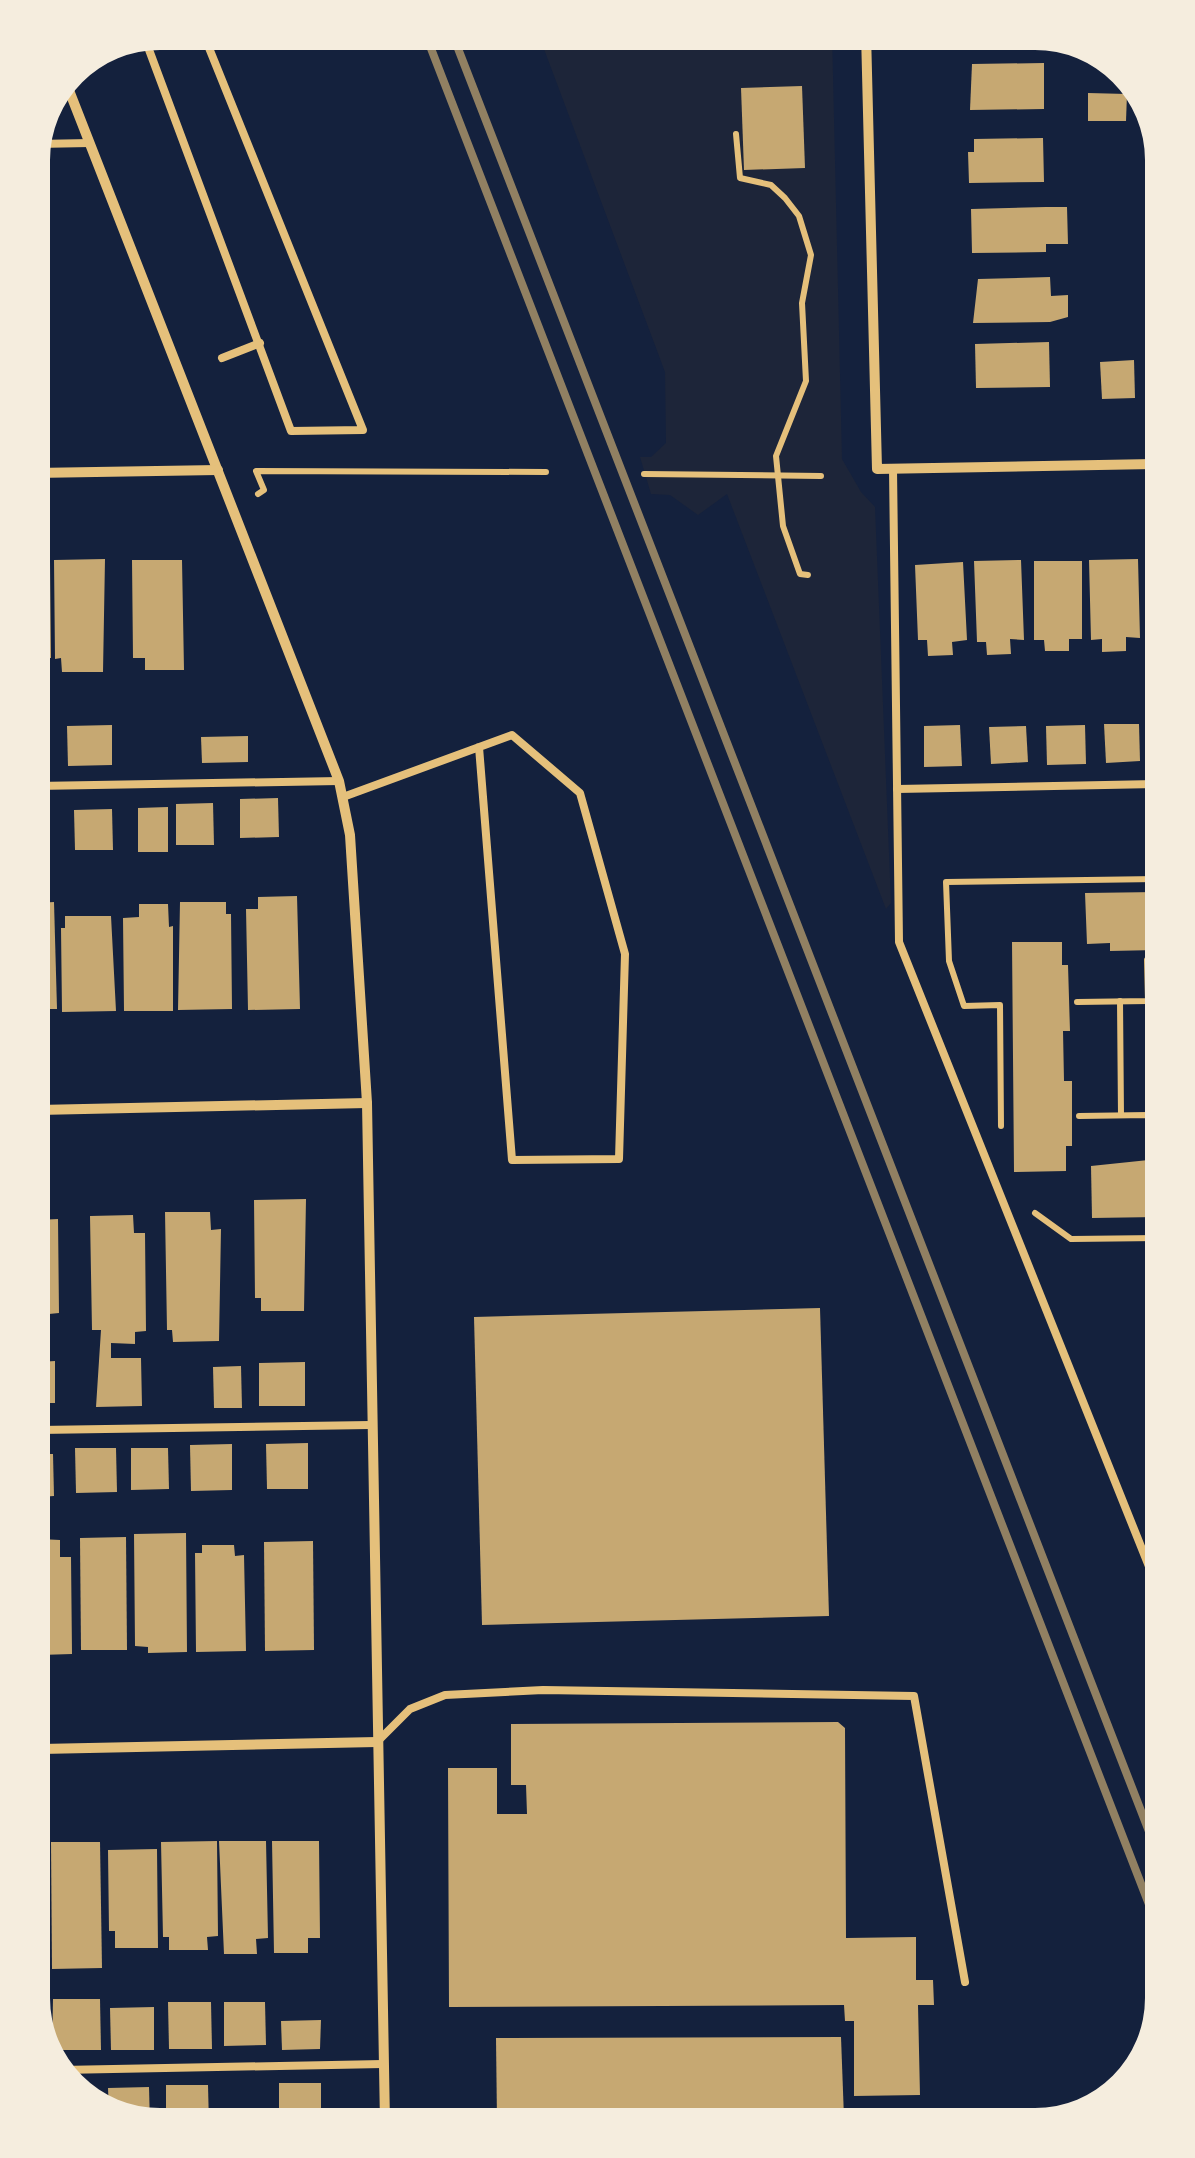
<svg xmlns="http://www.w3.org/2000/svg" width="1195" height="2158" viewBox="0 0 1195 2158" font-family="'Space Grotesk',sans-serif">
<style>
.green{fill:#1d2539}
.building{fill:#c6a872}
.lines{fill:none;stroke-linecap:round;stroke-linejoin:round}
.path{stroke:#e5c07b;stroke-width:6}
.service{stroke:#e5c07b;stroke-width:8}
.minor{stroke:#e5c07b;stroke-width:10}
.rail{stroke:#918062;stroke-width:8}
</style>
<rect width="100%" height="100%" fill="#14213d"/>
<polygon class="green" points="538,33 832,33 842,459 861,492 875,507 891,903 886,909 727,494 698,515 670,495 651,494 640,457 651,457 666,443 665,372"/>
<g class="building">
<polygon points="973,33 1044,33 1044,37 973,40"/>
<polygon points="1044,63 1044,109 970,110 972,64"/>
<polygon points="802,86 805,168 744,170 741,88"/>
<polygon points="1088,93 1127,94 1126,121 1088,121"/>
<polygon points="1153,122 1153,148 1146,148 1145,123"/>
<polygon points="1043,138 1044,182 969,183 968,152 974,152 974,139"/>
<polygon points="1147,194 1153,194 1153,227 1149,227"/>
<polygon points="1046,207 1067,207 1068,244 1046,244 1046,252 972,253 971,209"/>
<polygon points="33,260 38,260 39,354 34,354"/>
<polygon points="1050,277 1051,296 1068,295 1068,317 1050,322 973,323 978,279"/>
<polygon points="1049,342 1050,387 976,388 975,344"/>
<polygon points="1134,360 1135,398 1102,399 1100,362"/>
<polygon points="105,559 103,672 62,672 61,658 55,659 54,560"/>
<polygon points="1138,559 1140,638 1126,637 1126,651 1102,652 1102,639 1091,640 1089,560"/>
<polygon points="132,560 182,560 184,670 145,670 145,658 133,658"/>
<polygon points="1021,560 1024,640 1010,639 1011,654 987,655 986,642 977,642 974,561"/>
<polygon points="1148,560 1155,560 1155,646 1150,646"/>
<polygon points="50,561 51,658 47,658 47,675 35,675 35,562"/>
<polygon points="1034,561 1082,561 1082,639 1069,639 1069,651 1045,651 1044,640 1034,640"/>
<polygon points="963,562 967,640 952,642 953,655 928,656 927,640 918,640 915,565"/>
<polygon points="36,722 39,722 40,767 36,767"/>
<polygon points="1104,724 1139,724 1140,761 1106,763"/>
<polygon points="112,725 112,765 68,766 67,726"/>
<polygon points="960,725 962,766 924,767 924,726"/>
<polygon points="1085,725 1086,764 1047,765 1046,726"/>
<polygon points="1026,726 1028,762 991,764 989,727"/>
<polygon points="248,736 248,762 202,763 201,737"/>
<polygon points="278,798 279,837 240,838 240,799"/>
<polygon points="213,803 214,845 176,845 176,804"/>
<polygon points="36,806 48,806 49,851 36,851"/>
<polygon points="168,807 168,852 138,852 138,808"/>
<polygon points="112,809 113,850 75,850 74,810"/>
<polygon points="1157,892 1157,950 1110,951 1110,943 1087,944 1085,893"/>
<polygon points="297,896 300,1009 248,1010 246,909 258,909 258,897"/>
<polygon points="54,902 57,1009 37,1009 37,903"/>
<polygon points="180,902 226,902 226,914 231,914 232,1009 178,1010"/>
<polygon points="139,904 168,904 169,927 173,926 173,1011 124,1011 123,918 139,917"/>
<polygon points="65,916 111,916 116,1011 62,1012 61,928 65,928"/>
<polygon points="1012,942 1062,942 1062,965 1068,965 1070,1031 1063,1031 1064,1081 1072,1081 1072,1146 1066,1146 1066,1171 1014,1172"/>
<polygon points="1158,1159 1158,1217 1092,1218 1091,1166"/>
<polygon points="306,1199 304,1311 261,1311 261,1298 255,1298 254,1200"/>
<polygon points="165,1212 210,1212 211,1230 221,1229 219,1341 173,1342 172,1330 167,1330"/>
<polygon points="133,1215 134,1233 145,1233 146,1331 135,1332 135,1344 111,1343 111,1358 141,1358 142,1406 96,1407 101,1330 92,1330 90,1216"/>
<polygon points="58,1219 59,1313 49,1314 49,1333 39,1333 38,1220"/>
<polygon points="820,1308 829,1616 482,1625 474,1317"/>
<polygon points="55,1361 55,1403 39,1403 39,1362"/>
<polygon points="305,1362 305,1406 259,1406 259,1363"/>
<polygon points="241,1366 242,1408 214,1408 213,1367"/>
<polygon points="308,1443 308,1489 267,1489 266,1444"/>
<polygon points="232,1444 232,1490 191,1491 190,1445"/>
<polygon points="75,1448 116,1448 117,1492 76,1493"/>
<polygon points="131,1448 168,1448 169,1489 131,1490"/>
<polygon points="39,1454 53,1454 54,1496 40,1497"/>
<polygon points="186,1533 187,1652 148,1653 148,1647 135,1646 134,1534"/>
<polygon points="126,1537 127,1650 81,1650 80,1538"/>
<polygon points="40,1539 60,1540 60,1557 71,1557 72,1654 40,1655"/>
<polygon points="313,1541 314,1650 265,1651 264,1542"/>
<polygon points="202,1545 234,1545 235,1556 244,1555 246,1651 196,1652 195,1553 202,1553"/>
<polygon points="838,1722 845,1728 846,1938 916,1937 916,1980 933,1980 934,2005 918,2005 920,2095 854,2096 854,2021 845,2021 844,2005 449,2007 448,1768 497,1768 497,1814 527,1814 526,1785 511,1785 511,1724"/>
<polygon points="217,1841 218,1936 207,1937 208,1950 169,1950 169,1937 163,1937 161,1842"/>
<polygon points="219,1841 266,1841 268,1938 256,1939 257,1954 224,1954"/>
<polygon points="272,1841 319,1841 320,1938 308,1938 308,1953 274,1953"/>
<polygon points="51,1842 100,1842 102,1968 52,1969"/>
<polygon points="157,1849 158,1948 115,1948 115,1931 109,1931 108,1850"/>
<polygon points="53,1999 100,1999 101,2050 52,2050"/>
<polygon points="168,2002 211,2002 212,2049 169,2049"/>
<polygon points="224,2002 265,2002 266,2045 224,2046"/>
<polygon points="154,2007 154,2050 111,2050 110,2008"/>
<polygon points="321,2020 320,2049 282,2050 281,2021"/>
<polygon points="841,2037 844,2118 497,2122 496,2038"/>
<rect x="279" y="2083" width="42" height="35"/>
<polygon points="166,2085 208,2085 209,2125 166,2125"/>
<polygon points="149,2087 150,2125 109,2111 108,2088"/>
</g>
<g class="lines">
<g class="path">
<polyline points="736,134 740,178 771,185 785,198 799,216 811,255 802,303 806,381 776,456 783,526 800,574 808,575"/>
<polyline points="644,474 821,476"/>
<polyline points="258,494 264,490 256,471 546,472"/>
<polyline points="1120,1001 1121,1115"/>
<polyline points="1077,1002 1148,1001 1147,960"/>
<polyline points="1079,1116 1148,1115 1149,1155"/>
<polyline points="1001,1126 1000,1005 964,1006 949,961 946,882 1157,879"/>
<polyline points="1035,1213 1071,1239 1158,1238"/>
</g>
<g class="service">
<polyline points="145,39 291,431 363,430 203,33"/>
<polyline points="36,144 90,143"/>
<polyline points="222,358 260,343"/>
<polyline points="893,469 899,942 1160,1594"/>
<polyline points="36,786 339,781"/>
<polyline points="897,789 1156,784"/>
<polyline points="343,797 512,735 580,793 625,954 619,1159 512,1160 479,747"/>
<polyline points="39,1430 370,1425"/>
<polyline points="377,1742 410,1709 445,1695 543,1690 914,1696 965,1982"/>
<polyline points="61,2070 383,2064"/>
</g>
<g class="minor">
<polyline points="866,33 877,469 1154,464"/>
<polyline points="65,80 339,781 350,835 367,1103 385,2123"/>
<polyline points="34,473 218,470"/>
<polyline points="38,1110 367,1103"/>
<polyline points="41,1749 377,1742"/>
</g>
<g class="rail">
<polyline points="425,33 1162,1938"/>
<polyline points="452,33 1162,1865"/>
</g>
</g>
<path d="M0 0H1195V2158H0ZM160 50H1035A110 110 0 0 1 1145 160V1998A110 110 0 0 1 1035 2108H160A110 110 0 0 1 50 1998V160A110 110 0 0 1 160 50Z" fill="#f5edde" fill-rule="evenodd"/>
</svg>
